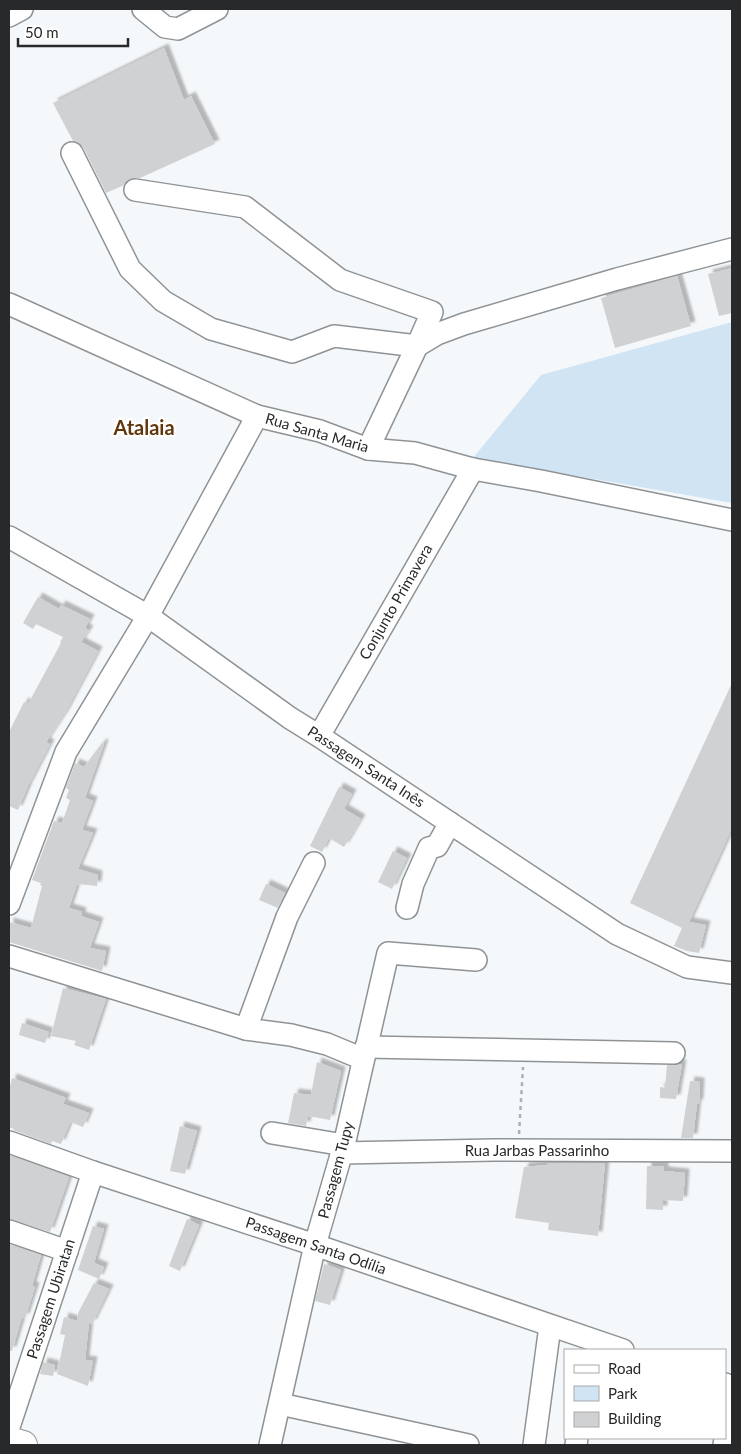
<svg xmlns="http://www.w3.org/2000/svg" width="741" height="1454" viewBox="0 0 741 1454" font-family="Lato,sans-serif">
<style>
.green{fill:#d1e4f3}
.building{fill:#cfd1d3;filter:url(#shadow)}
.lines{fill:none;stroke-linecap:round;stroke-linejoin:round}
.minor-casing{stroke:#909395;stroke-width:24}
.major-casing{stroke:#909395;stroke-width:30}
.path{stroke:#aeb0b2;stroke-width:2.5;stroke-dasharray:4 4;stroke-linecap:butt}
.minor{stroke:#fff;stroke-width:21}
.major{stroke:#fff;stroke-width:28}
.labels{text-anchor:middle;stroke-width:4.5;stroke-linejoin:round;paint-order:stroke}
.street-label{font-size:15px;fill:#28292a;stroke:#fff}
.district-label{font-size:20px;font-weight:bold;fill:#60370c;stroke:#fff}
</style>
<defs>
<filter id="shadow"><feDropShadow dx="4.5" dy="-4.5" stdDeviation="1" flood-color="#0004"/></filter>
</defs>
<rect width="100%" height="100%" fill="#f5f8fa"/>
<polygon class="green" points="732,322 732,503 473,458 541,375"/>
<g class="building">
<polygon points="164,48 184,100 191,96 215,144 140,178 130,179 124,185 106,193 83,147 78,142 73,141 53,103"/>
<polygon points="732,268 732,313 719,316 708,274"/>
<polygon points="677,276 691,326 615,348 601,298"/>
<polygon points="38,597 59,609 61,605 90,619 85,628 89,630 81,642 98,651 65,713 46,742 50,744 28,786 18,810 9,806 9,732 24,702 28,704 61,643 60,642 63,637 36,624 33,629 23,623"/>
<polygon points="732,683 732,828 689,922 706,925 699,953 687,951 674,946 682,928 630,903"/>
<polygon points="102,743 104,744 85,798 93,801 82,830 93,833 78,869 98,875 97,886 77,884 69,908 82,912 81,916 99,922 90,948 106,951 102,971 9,942 9,922 31,928 42,886 40,885 41,883 32,880 54,821 62,823 70,800 66,798 69,790 66,788 75,763 84,767"/>
<polygon points="339,787 352,794 344,809 361,819 344,847 329,838 322,852 310,846"/>
<polygon points="393,851 407,858 392,889 378,882"/>
<polygon points="266,884 285,893 278,908 259,900"/>
<polygon points="63,988 106,999 89,1050 74,1045 76,1041 51,1036"/>
<polygon points="22,1023 49,1032 45,1043 19,1035"/>
<polygon points="317,1062 341,1071 330,1120 308,1116 306,1126 288,1123 294,1093 311,1095"/>
<polygon points="682,1064 676,1099 660,1098 660,1087 665,1088 667,1065"/>
<polygon points="12,1078 66,1098 63,1104 89,1113 83,1127 70,1122 61,1144 52,1141 51,1144 13,1130 14,1129 9,1127 10,1097 9,1090"/>
<polygon points="690,1081 700,1082 699,1104 697,1103 693,1138 681,1138"/>
<polygon points="180,1126 197,1131 185,1174 170,1171"/>
<polygon points="9,1155 69,1177 50,1232 9,1219"/>
<polygon points="548,1163 605,1163 598,1236 548,1230 549,1223 515,1218 524,1167 547,1165"/>
<polygon points="647,1166 664,1166 664,1171 685,1173 683,1201 663,1200 663,1210 646,1209"/>
<polygon points="187,1219 199,1225 180,1271 169,1266"/>
<polygon points="93,1226 104,1229 94,1263 104,1267 99,1279 78,1270"/>
<polygon points="9,1244 41,1255 32,1286 35,1287 25,1318 22,1317 12,1351 9,1351"/>
<polygon points="324,1264 341,1270 330,1305 315,1301"/>
<polygon points="94,1283 109,1289 92,1324 89,1323 85,1360 93,1361 88,1386 57,1374 65,1335 60,1334 64,1317 77,1321 78,1313"/>
<polygon points="43,1362 55,1365 53,1376 40,1374"/>
</g>
<g class="lines">
<defs>
<g id="minor">
<polyline points="143,9 165,27 178,29 217,9"/>
<polyline points="9,16 22,9"/>
<polyline points="72,153 130,269 163,301 211,329 292,352 334,336 417,346 432,312 340,280 245,207 135,190"/>
<polyline points="9,304 257,416 320,431 368,449 415,453 473,469 541,481 732,520"/>
<polyline points="368,449 417,346 437,334 464,324 617,279 732,249"/>
<polyline points="9,537 148,616 290,718 319,736 617,934 687,967 732,973"/>
<polyline points="319,736 473,469"/>
<polyline points="9,904 66,752 148,616 257,416"/>
<polyline points="407,908 413,884 429,848 437,846 450,823"/>
<polyline points="9,956 246,1029 291,1035 327,1044 363,1059"/>
<polyline points="246,1029 287,917 314,863"/>
<polyline points="366,1047 674,1053"/>
<polyline points="272,1133 344,1145"/>
<polyline points="9,1142 93,1172 315,1245 623,1350"/>
<polyline points="341,1153 494,1150 732,1151"/>
<polyline points="9,1231 67,1251"/>
<polyline points="725,1384 732,1387"/>
<polyline points="280,1404 468,1445"/>
<polyline points="9,1427 93,1172"/>
<polyline points="270,1445 315,1245 344,1145 388,953 476,960"/>
<polyline points="534,1445 550,1326"/>
<polyline points="576,1445 577,1438"/>
<polyline points="724,1445 732,1403"/>
</g>
<polyline id="major" points="9,1441 23,1445"/>
</defs>
<use href="#minor" class="minor-casing"/>
<use href="#major" class="major-casing"/>
<polyline class="path" points="519,1134 523,1067"/>
<use href="#minor" class="minor"/>
<use href="#major" class="major"/>
</g>
<g class="labels">
<g class="street-label">
<text transform="translate(317 433) rotate(16)" y="5">Rua Santa Maria</text>
<text transform="translate(396 602) rotate(-60)" y="5">Conjunto Primavera</text>
<text transform="translate(366 767) rotate(33)" y="5">Passagem Santa Inês</text>
<text x="537" y="1156">Rua Jarbas Passarinho</text>
<text transform="translate(336 1170) rotate(-75)" y="5">Passagem Tupy</text>
<text transform="translate(316 1246) rotate(19)" y="5">Passagem Santa Odília</text>
<text transform="translate(51 1299) rotate(-72)" y="5">Passagem Ubiratan</text>
</g>
<g class="district-label">
<text x="144" y="435">Atalaia</text>
</g>
</g>
<rect width="741" height="1454" fill="none" stroke="#28292a" stroke-width="20"/>
<rect x="564" y="1349" width="162" height="90" fill="#ffffff" stroke="#a9a9aa"/>
<rect x="574" y="1365" width="25" height="8" fill="#ffffff" stroke="#a9a9aa"/>
<text x="608" y="1374" font-size="15" fill="#28292a">Road</text>
<rect x="574" y="1386" width="25" height="15" fill="#d1e4f3" stroke="#a9a9aa"/>
<text x="608" y="1399" font-size="15" fill="#28292a">Park</text>
<rect x="574" y="1412" width="25" height="15" fill="#cfd1d3" stroke="#a9a9aa"/>
<text x="608" y="1424" font-size="15" fill="#28292a">Building</text>
<path d="M18 38v8h110v-8" fill="none" stroke="#28292a" stroke-width="2.5"/>
<text x="25" y="38" font-size="15" fill="#28292a" stroke="#ffffff" stroke-width="4" paint-order="stroke">50 m</text>
</svg>
